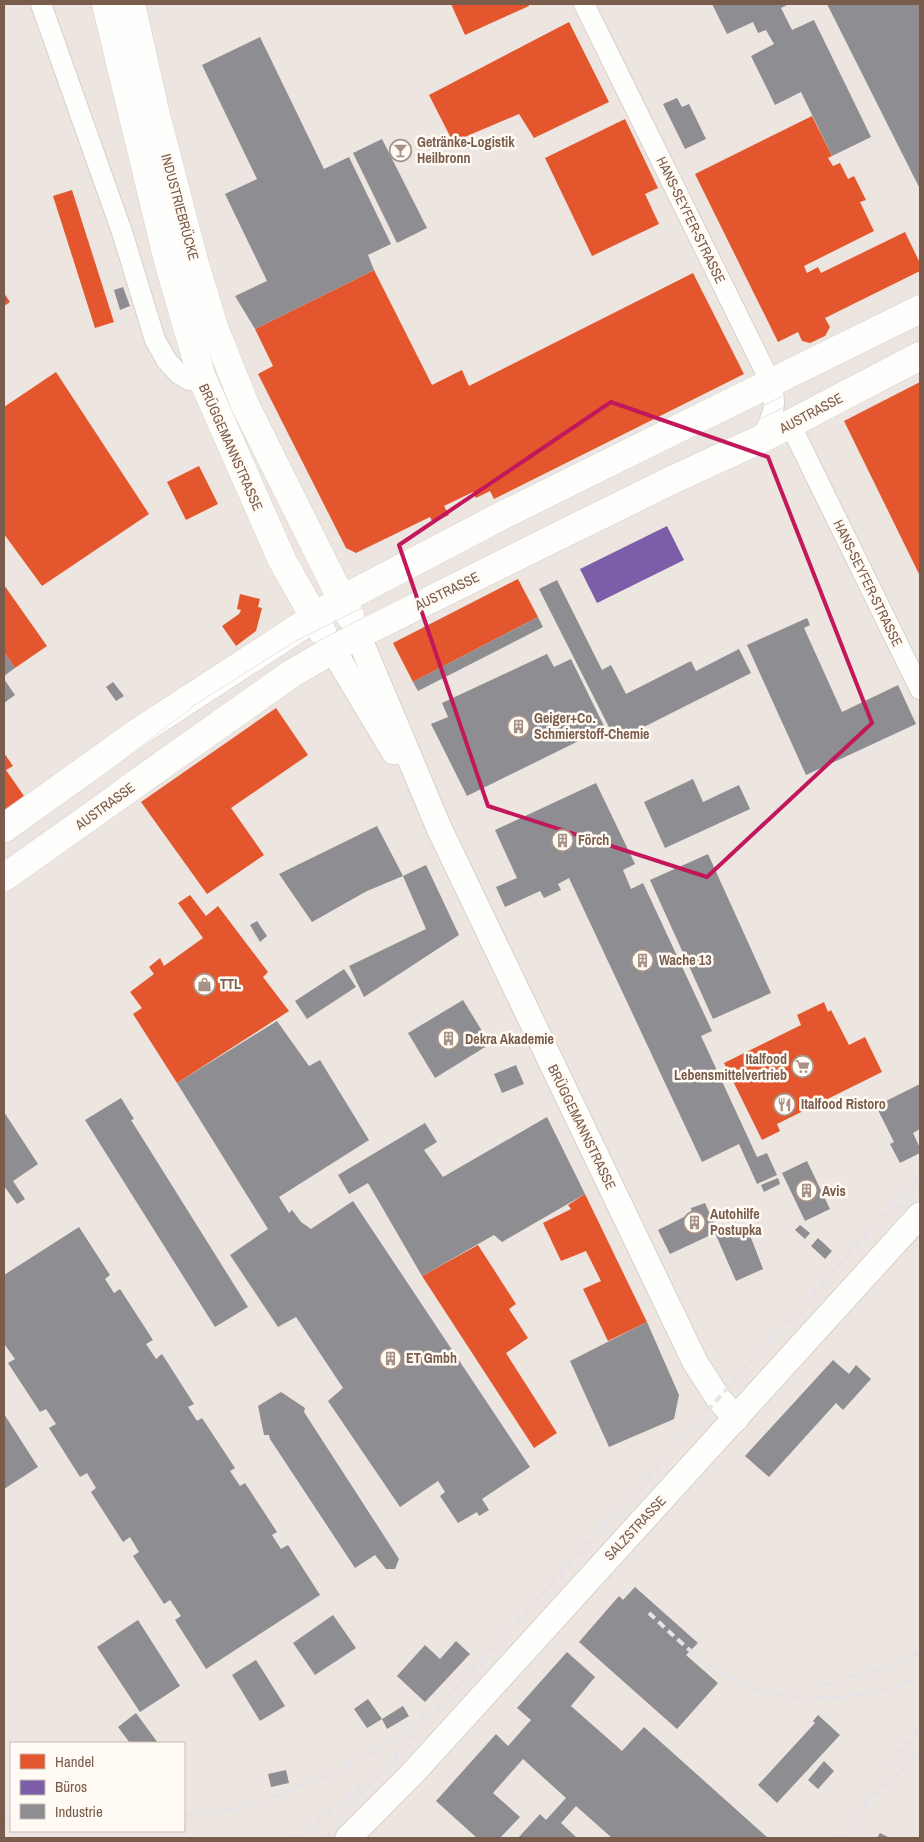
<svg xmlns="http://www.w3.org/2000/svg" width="924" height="1842" viewBox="0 0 924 1842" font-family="'Archivo Narrow',sans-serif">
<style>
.industrial{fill:#ede5e0;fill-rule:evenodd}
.shops{fill:#e4572e}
.offices{fill:#7b5ea7}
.industry{fill:#8d8d92}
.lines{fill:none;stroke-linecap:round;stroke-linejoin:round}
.minor-casing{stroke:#d7d1cb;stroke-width:22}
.tertiary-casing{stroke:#d7d1cb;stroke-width:27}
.secondary-casing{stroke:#d9d2cb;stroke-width:29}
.minor{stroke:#fefefd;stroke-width:20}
.tertiary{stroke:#fefefd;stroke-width:25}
.secondary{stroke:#fefefd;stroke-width:28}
.tram{stroke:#e6e3e7;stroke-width:1}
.rail{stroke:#e6e3e7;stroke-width:4;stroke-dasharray:8 5;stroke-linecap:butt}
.marked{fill:none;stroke:#c2185b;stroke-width:4;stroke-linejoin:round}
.labels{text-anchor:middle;stroke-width:5;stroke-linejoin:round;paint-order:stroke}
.poi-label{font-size:14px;font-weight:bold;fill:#7a5c4d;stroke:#fffaf3;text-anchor:start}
.street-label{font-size:14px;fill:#7a5c4d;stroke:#fffaf3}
</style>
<rect width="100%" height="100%" fill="#f9f5f0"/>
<path class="industrial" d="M4,4H920V1838H4ZM11,1743H184V1831H11Z"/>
<g class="shops">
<polygon points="451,4 528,4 529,6 465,35"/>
<polygon points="569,22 609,102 534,138 519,114 453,142 429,95"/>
<polygon points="812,116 832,156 828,158 833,166 840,163 848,179 854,176 866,200 860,202 874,231 804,266 807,273 818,267 821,273 905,232 920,263 920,271 825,318 830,327 825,336 810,343 802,341 798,332 778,342 695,174"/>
<polygon points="625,119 658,188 645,194 659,224 592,256 545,158"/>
<polygon points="72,190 114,322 95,328 53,196"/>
<polygon points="374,270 432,385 462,370 469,386 693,273 744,374 494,499 490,491 476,498 473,492 444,506 449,515 433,523 430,517 356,553 346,548 258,374 273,366 255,329"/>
<polygon points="4,293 10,302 4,306"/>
<polygon points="56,372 149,514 42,586 4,534 4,407"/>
<polygon points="920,382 920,576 844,421"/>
<polygon points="199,466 218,504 186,520 167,482"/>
<polygon points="518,579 538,617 413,682 393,643"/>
<polygon points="4,585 47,646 15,668 4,652"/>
<polygon points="240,594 260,599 258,607 262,608 256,631 236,646 222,626 239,614 241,610 237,609"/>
<polygon points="276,708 308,755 231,808 264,855 207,894 141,802"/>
<polygon points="4,753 13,766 6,770 24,796 4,810"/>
<polygon points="190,895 206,916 218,906 268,972 263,977 289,1011 177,1083 133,1014 142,1008 130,992 154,974 149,967 160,958 164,966 203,938 178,903"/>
<polygon points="824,1002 828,1012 831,1010 849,1045 865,1037 882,1072 777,1124 780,1131 762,1140 724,1063 801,1025 797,1015"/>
<polygon points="585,1194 647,1322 608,1341 583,1289 601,1281 586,1251 561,1261 543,1223 571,1209 568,1205"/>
<polygon points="478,1245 516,1304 509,1309 528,1338 506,1353 557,1433 534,1448 422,1276"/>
</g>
<polygon class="offices" points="667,526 684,560 597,603 580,569"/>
<g class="industry">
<polygon points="712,4 789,4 781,8 792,30 814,20 871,137 832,156 801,92 775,105 751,56 774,44 766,30 758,33 753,22 727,34"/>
<polygon points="827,4 920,4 920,189"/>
<polygon points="260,37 324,169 349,157 391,244 368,255 374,270 255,329 235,296 267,281 225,194 257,179 202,65"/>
<polygon points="677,98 682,107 689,104 706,139 685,149 663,104"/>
<polygon points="382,139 427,228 397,243 353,153"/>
<polygon points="123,287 130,306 120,310 114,290"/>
<polygon points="557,580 602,670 611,665 626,694 691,661 696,671 739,649 751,673 616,741 539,589"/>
<polygon points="538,617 543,627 418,691 413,682"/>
<polygon points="807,618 810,625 804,628 842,712 898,685 916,724 806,775 747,645"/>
<polygon points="4,652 15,668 4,676"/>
<polygon points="547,654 554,667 571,659 605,728 467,796 431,724 448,717 442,703"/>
<polygon points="4,679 15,695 4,703"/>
<polygon points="113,682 124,696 116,701 106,687"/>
<polygon points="693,779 703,802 739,785 750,809 665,848 644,802"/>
<polygon points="596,783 635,864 623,870 631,889 643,883 712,1031 701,1036 757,1157 767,1153 777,1175 757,1184 739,1144 702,1162 569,878 558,884 561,890 544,898 540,891 505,907 496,887 517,878 495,830"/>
<polygon points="377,826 403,876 367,891 312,922 279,874"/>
<polygon points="708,854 771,993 713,1019 650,880"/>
<polygon points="426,865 459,935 364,997 349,966 426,929 403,876"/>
<polygon points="257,921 267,936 260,942 250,925"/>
<polygon points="344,969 356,987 307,1019 295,1001"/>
<polygon points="463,1000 490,1044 435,1078 408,1033"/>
<polygon points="277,1021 309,1066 320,1060 369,1140 279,1197 289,1213 292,1210 301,1222 311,1229 353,1201 530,1467 482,1499 489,1510 479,1516 477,1512 458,1523 440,1496 445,1492 438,1481 400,1507 328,1401 343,1388 296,1317 278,1327 230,1255 268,1229 177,1083"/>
<polygon points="516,1065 524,1084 502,1093 494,1074"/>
<polygon points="920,1084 920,1129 913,1133 920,1148 920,1153 900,1163 890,1144 894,1142 876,1106"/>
<polygon points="121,1098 134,1119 131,1120 248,1307 215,1327 85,1120"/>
<polygon points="4,1112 38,1164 13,1181 25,1199 17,1204 4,1186"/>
<polygon points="547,1117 585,1194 502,1242 494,1235 422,1276 368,1183 349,1194 338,1175 425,1123 437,1142 424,1150 443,1177"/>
<polygon points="807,1161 830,1209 805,1221 782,1173"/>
<polygon points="778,1178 780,1184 764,1192 761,1185"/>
<polygon points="705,1203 718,1232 731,1225 736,1234 748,1230 763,1269 736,1281 715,1233 670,1254 658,1230 692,1213 691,1208"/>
<polygon points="800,1225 810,1233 805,1239 795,1230"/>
<polygon points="79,1227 110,1275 105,1279 114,1293 120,1289 153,1340 146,1344 156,1359 162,1354 194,1404 188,1407 197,1421 202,1418 235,1468 230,1471 240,1486 245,1483 277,1532 272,1535 281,1549 288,1545 320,1595 206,1669 175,1620 181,1616 170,1600 164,1604 133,1556 139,1552 130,1537 123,1542 91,1492 96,1488 87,1473 80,1477 49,1428 56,1424 46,1409 40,1412 8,1363 15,1359 5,1345 4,1346 4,1275"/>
<polygon points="818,1238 832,1251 825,1259 811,1246"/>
<polygon points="647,1322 679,1395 674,1419 609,1447 570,1361"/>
<polygon points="833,1360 849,1374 856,1365 871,1379 843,1410 836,1403 769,1477 745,1456"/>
<polygon points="281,1392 305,1408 304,1412 399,1559 395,1569 386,1569 375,1555 355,1568 270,1439 269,1435 264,1435 258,1406"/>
<polygon points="4,1414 38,1467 4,1489"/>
<polygon points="635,1587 698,1643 686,1655 718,1683 677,1729 579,1642 619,1596 623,1600"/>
<polygon points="333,1615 356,1648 315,1675 293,1643"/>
<polygon points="138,1620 180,1686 140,1712 97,1647"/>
<polygon points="456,1641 470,1654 425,1702 397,1676 425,1645 440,1659"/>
<polygon points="567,1652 595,1677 571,1706 622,1751 644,1727 768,1838 612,1838 576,1806 561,1823 577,1838 518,1838 540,1814 546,1820 566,1798 523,1759 493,1793 520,1817 500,1838 477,1838 436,1801 496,1734 508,1746 531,1720 517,1708"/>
<polygon points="256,1660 285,1706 260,1721 232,1675"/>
<polygon points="368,1699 382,1719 367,1728 354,1709"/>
<polygon points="403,1706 409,1716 387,1729 382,1719"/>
<polygon points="136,1713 158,1743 130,1743 118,1727"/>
<polygon points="818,1715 840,1735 777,1803 758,1785 815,1723 813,1721"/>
<polygon points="824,1761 834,1771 818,1789 808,1780"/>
<polygon points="286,1770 289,1783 271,1787 268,1774"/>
<polygon points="880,1833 890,1838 877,1838"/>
</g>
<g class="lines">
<defs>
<g id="minor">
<polyline points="41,4 122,232 155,340 167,361 179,374 189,380 202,378"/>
<path d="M584,4L771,383C778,408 772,417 761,439"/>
<polyline points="790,424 920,689"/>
</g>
<g id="tertiary">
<polyline points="358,635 439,828 695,1362 718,1398 736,1419"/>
<polyline points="333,650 394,752"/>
<polyline points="348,1838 412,1774 920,1215"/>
</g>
<g id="secondary">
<polyline points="106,4 168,261 202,378 282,560 322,631"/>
<polyline points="131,4 155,111 194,261 215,330 245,405 350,616"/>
<polyline points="4,828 140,731 341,600 503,515 920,309"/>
<polyline points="4,877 291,674 358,635 670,481 761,439 920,356"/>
</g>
</defs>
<use href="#minor" class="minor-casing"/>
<use href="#tertiary" class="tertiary-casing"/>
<use href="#secondary" class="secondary-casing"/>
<use href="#minor" class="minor"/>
<use href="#tertiary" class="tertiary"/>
<use href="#secondary" class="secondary"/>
<g class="tram">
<polyline points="4,847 101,777 196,704 294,642 920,327"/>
<polyline points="4,861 108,787 203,713 288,657 353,623 920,339"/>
</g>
<g class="rail">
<polyline points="897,1209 920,1190"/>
<path d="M649,1613C671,1633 708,1670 735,1681C791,1706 865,1701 920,1677"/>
<polyline points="811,1688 879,1669 920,1653"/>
<polyline points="887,1764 920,1730"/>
<polyline points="4,1816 11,1817"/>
<polyline points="184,1816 249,1806 326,1777 381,1747 431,1710"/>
<polyline points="295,1838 364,1784"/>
<polyline points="326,1838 363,1792 920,1175"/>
<polyline points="841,1838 865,1804 920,1751"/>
</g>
</g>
<path class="marked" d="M611,402L768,457L872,723L707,877L488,806L399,545Z"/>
<defs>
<symbol id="bar-ring" viewBox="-11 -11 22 22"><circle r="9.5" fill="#fffaf3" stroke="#a69286" stroke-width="1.5"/><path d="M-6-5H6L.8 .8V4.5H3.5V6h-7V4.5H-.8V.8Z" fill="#a69286"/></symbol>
<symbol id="building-ring" viewBox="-11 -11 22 22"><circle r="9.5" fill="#fffaf3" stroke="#a69286" stroke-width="1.5"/><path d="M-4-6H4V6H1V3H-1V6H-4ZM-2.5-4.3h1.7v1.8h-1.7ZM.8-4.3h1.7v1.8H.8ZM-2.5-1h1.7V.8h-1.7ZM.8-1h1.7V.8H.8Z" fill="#a69286"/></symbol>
<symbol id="shop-ring" viewBox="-11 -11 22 22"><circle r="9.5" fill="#fffaf3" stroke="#a69286" stroke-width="1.5"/><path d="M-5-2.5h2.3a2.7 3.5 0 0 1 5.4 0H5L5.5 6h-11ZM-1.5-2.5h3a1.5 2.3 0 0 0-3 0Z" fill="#a69286"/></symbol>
<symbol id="supermarket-ring" viewBox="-11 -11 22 22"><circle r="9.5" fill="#fffaf3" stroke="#a69286" stroke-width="1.5"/><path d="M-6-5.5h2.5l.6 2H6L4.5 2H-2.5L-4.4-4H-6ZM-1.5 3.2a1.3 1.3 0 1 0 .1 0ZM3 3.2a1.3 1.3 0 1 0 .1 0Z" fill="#a69286"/></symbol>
<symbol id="restaurant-ring" viewBox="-11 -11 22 22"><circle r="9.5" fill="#fffaf3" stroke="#a69286" stroke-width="1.5"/><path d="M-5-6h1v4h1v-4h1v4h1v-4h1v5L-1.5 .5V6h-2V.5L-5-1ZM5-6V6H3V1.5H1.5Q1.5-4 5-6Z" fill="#a69286"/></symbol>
</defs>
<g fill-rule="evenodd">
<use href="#bar-ring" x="388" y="138" width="25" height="25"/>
<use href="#building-ring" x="506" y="714" width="25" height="25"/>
<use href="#building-ring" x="550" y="828" width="25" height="25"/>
<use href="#building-ring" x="630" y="948" width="25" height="25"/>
<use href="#shop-ring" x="192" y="972" width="25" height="25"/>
<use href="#building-ring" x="436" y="1026" width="25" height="25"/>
<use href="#supermarket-ring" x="790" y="1054" width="25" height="25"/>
<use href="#restaurant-ring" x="772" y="1092" width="25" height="25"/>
<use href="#building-ring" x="794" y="1178" width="25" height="25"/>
<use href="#building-ring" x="682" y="1210" width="25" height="25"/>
<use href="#building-ring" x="378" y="1346" width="25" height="25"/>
</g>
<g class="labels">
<g class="poi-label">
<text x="417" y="147">Getränke-Logistik<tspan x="417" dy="16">Heilbronn</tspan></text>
<text x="534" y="723">Geiger+Co.<tspan x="534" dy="16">Schmierstoff-Chemie</tspan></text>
<text x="578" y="845">Förch</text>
<text x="659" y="965">Wache 13</text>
<text x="220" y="989">TTL</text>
<text x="465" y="1044">Dekra Akademie</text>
<text x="787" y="1064" text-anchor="end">Italfood<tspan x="787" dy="16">Lebensmittelvertrieb</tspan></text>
<text x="801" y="1109">Italfood Ristoro</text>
<text x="822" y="1196">Avis</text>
<text x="710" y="1219">Autohilfe<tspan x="710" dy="16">Postupka</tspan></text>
<text x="406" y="1363">ET Gmbh</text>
</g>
<g class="street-label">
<text transform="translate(180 207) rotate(75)" y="5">INDUSTRIEBRÜCKE</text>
<text transform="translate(691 220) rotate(64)" y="5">HANS-SEYFER-STRASSE</text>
<text transform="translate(811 413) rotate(-28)" y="5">AUSTRASSE</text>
<text transform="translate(231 447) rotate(66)" y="5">BRÜGGEMANNSTRASSE</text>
<text transform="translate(868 583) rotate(64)" y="5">HANS-SEYFER-STRASSE</text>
<text transform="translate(447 591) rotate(-26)" y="5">AUSTRASSE</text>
<text transform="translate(105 806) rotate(-36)" y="5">AUSTRASSE</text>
<text transform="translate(582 1127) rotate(64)" y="5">BRÜGGEMANNSTRASSE</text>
<text transform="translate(635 1528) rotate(-47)" y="5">SALZSTRASSE</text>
</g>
</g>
<rect width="924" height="1842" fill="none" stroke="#7a5c4d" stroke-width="10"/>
<rect x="10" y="1742" width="175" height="90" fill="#fffaf3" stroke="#cabbb1"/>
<rect x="20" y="1754" width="25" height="15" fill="#e4572e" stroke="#cabbb1"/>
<text x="55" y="1767" font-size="15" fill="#7a5c4d">Handel</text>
<rect x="20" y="1780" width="25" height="15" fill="#7b5ea7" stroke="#cabbb1"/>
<text x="55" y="1792" font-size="15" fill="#7a5c4d">Büros</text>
<rect x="20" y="1804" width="25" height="15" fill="#8d8d92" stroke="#cabbb1"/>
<text x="55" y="1817" font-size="15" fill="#7a5c4d">Industrie</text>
</svg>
